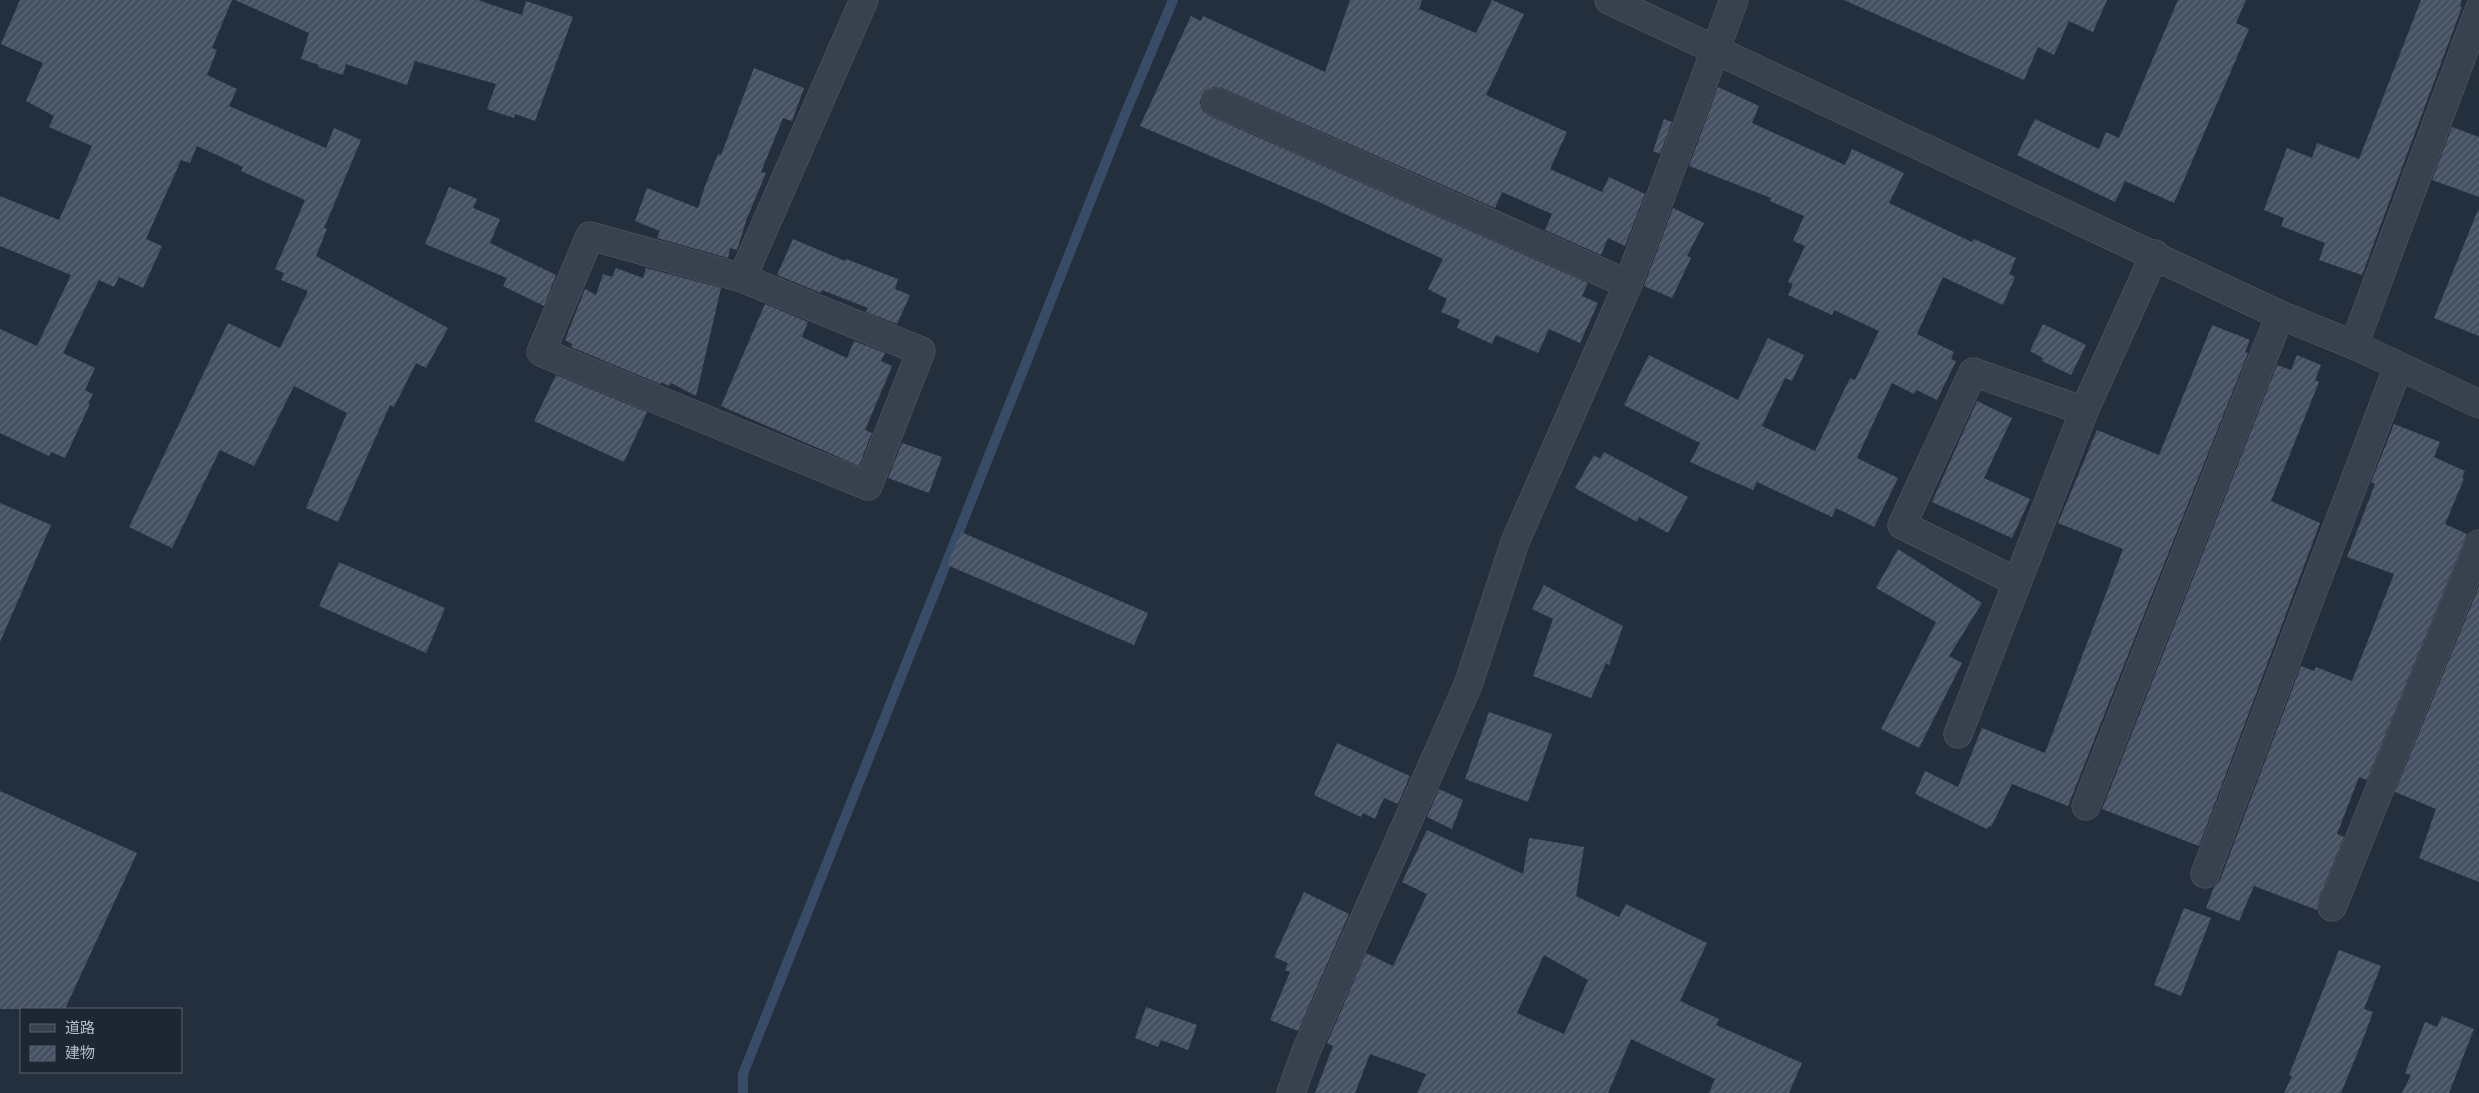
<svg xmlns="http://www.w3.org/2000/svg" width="2479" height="1093" viewBox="0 0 2479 1093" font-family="'Golos Text','Noto Sans JP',sans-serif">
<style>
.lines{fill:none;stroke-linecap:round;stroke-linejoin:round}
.stream{stroke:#394c67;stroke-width:10}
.building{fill:url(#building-hatch);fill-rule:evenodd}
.minor-casing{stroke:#565f6c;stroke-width:29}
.tertiary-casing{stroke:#565f6c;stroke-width:29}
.minor{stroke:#38414e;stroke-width:28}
.tertiary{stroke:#38414e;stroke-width:28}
</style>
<defs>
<pattern id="building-hatch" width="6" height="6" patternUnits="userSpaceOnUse" patternTransform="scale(1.25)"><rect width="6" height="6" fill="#455162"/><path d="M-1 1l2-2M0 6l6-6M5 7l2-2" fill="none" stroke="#5d6877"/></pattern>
</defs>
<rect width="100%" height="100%" fill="#242f3e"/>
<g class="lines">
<polyline class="stream" points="743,1093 743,1074 1123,119 1173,0"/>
</g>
<g class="building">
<polygon points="20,0 232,0 212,48 217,50 207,75 237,89 229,106 326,148 334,128 361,140 324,228 327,229 316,256 448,328 426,368 416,363 394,407 390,405 338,522 306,508 347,413 294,386 254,466 220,450 172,548 129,527 228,323 280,348 308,291 281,280 284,273 275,269 305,200 241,171 243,167 197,146 190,163 181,160 146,239 162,246 143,288 119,277 114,287 99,280 63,353 95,368 85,390 93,394 88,403 90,404 65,458 51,452 49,456 0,433 0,329 37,346 71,275 0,246 0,196 59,220 92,146 49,127 54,116 26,101 43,63 1,44"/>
<polygon points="235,0 478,0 522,15 526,1 573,17 535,121 515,114 514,118 487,109 496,84 415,61 407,85 346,64 343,75 318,67 319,65 301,59 309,33"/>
<polygon points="1350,0 1422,0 1419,9 1476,33 1492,0 1524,14 1486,95 1567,132 1550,169 1602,192 1609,177 1645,194 1625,246 1608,238 1601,255 1545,230 1552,214 1502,192 1495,208 1222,88 1214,87 1206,90 1202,95 1200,103 1203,111 1210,116 1588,283 1582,296 1598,303 1580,343 1549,329 1538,353 1496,335 1492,344 1457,328 1460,320 1441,312 1447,299 1428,289 1443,259 1319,202 1140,126 1191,16 1201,21 1203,16 1325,72"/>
<polygon points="1844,0 2107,0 2093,32 2069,21 2054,55 2038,47 2024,80"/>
<polygon points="2178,0 2246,0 2236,23 2249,29 2174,203 2125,181 2115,202 2017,155 2035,119 2099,149 2106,132 2119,138"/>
<polygon points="2421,0 2462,0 2460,7 2462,7 2362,275 2319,260 2325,243 2281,226 2284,218 2264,210 2287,148 2312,158 2317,143 2359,159"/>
<polygon points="754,68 804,88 792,121 783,118 761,172 766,173 747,218 737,250 730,248 728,258 657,238 660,231 635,221 647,188 698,208 705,186 718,154 721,155"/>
<polygon points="1718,87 1759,106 1752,123 1845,165 1852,149 1904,173 1889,203 1972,242 1974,239 2016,258 2009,274 2015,277 2003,305 1943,277 1917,334 1954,352 1951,359 1956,361 1937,400 1917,390 1914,394 1892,383 1857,458 1898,478 1874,527 1836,508 1832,517 1757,482 1753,490 1690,462 1700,443 1624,405 1649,355 1738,400 1768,338 1804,355 1792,381 1785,378 1762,426 1815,451 1850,378 1855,380 1879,331 1834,310 1832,315 1788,295 1793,284 1788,282 1805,246 1793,241 1804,216 1770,201 1771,198 1689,166"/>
<polygon points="1664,119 1672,122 1660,154 1653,151"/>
<polygon points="2452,127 2479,137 2479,197 2432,180"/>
<polygon points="449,187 477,199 473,208 500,219 490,243 556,275 544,306 503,286 507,278 425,244"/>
<polygon points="1673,208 1704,223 1687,256 1691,258 1672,298 1644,286"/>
<polygon points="2478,210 2479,210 2479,336 2434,318"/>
<polygon points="793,239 845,261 846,259 898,279 895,289 910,295 897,324 866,312 868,308 822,290 821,293 777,275"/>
<polygon points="616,268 643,278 646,268 721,288 696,396 671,383 669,386 661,382 660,384 571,347 572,344 565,340 585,289 596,295 603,274 612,277"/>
<polygon points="765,304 808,322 802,337 847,358 854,341 885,353 881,361 892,366 865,430 872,433 859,466 721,406"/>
<polygon points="2043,324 2086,345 2071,375 2042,361 2043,358 2030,351"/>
<polygon points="2212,325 2250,340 2245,352 2248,353 2068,806 2012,784 1991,827 1989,826 1987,829 1915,794 1925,771 1958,787 1982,728 2045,753 2123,549 2058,523 2097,430 2159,455"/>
<polygon points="2297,355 2321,365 2315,380 2319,382 2271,501 2320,523 2199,846 2102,809 2277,365 2291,370"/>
<polygon points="556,375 647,412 624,462 534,421"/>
<polygon points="1977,401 2012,418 1984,478 2030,499 2012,538 1932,502"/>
<polygon points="2394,424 2440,442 2434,457 2465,471 2462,478 2464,479 2445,524 2467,534 2367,780 2359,777 2337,834 2344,837 2318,901 2317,910 2254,886 2239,921 2206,908 2214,887 2220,880 2301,666 2314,671 2316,667 2352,681 2394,574 2347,557 2375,484 2371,482"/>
<polygon points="902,443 942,457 929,493 888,478"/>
<polygon points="1604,452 1688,497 1668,533 1639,517 1637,522 1575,488 1594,455 1600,459"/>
<polygon points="0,503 51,525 0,642"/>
<polygon points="961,532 1148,613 1134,645 947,565"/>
<polygon points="1898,549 1982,603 1949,656 1962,663 1919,748 1881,729 1936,622 1876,588"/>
<polygon points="339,562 445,608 426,653 319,606"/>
<polygon points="1544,585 1623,626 1609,665 1606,663 1591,698 1533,676 1553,619 1532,609"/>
<polygon points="2479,586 2479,882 2419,858 2436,809 2395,792"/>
<polygon points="1489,712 1552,734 1528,802 1465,779"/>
<polygon points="1337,743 1410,776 1398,804 1384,798 1375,819 1363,813 1361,817 1314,795"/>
<polygon points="1439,789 1463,800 1452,829 1427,817"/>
<polygon points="0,791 137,853 65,1009 0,1009"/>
<path d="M1427,830L1523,874L1529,838L1584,847L1576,896L1619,917L1626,904L1707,943L1680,1001L1719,1019L1716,1025L1802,1063L1789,1093H1709L1715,1079L1631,1039L1608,1093H1417L1426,1074L1370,1054L1355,1093H1315L1333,1046L1327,1043L1366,953L1393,966L1427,894L1402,882ZM1544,955L1588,980L1564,1034L1517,1013Z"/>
<polygon points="1304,892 1349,914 1298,1031 1270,1020 1290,972 1285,970 1288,963 1274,957"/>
<polygon points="2184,908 2211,918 2181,996 2154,985"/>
<polygon points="2339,950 2381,966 2364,1009 2373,1012 2364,1037 2341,1093 2284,1093 2292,1076 2289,1075"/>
<polygon points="1146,1007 1197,1025 1188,1050 1161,1040 1158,1047 1135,1038"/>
<polygon points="2442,1016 2474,1029 2449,1093 2402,1093 2411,1075 2405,1073 2425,1022 2437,1027"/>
</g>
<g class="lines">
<defs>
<g id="minor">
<polyline points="1216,102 1628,284"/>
<polygon points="590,236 742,278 921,351 868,486 541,352"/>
<polyline points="742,278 864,0"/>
<polyline points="2354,345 2479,10"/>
<polyline points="2017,582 1902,525 1973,372 2084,411"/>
<polyline points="1958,734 2084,411 2155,254"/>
<polyline points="2086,806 2280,315"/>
<polyline points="2205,874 2398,367"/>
<polyline points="2332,907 2479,544"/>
<polyline points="1291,1093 1306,1051 1468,685 1515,542 1628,284 1734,0"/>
</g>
<polyline id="tertiary" points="1609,0 2280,315 2354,345 2479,404"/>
</defs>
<use href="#minor" class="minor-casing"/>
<use href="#tertiary" class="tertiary-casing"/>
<use href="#minor" class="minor"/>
<use href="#tertiary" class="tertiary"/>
</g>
<rect x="20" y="1008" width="162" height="65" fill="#1d2633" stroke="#59626f"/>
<rect x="30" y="1024" width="25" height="8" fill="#38414e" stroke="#59626f"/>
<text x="65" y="1033" font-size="15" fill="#b4bcc9">道路</text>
<rect x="30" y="1046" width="25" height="15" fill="url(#building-hatch)" stroke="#59626f"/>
<text x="65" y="1058" font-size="15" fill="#b4bcc9">建物</text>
</svg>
